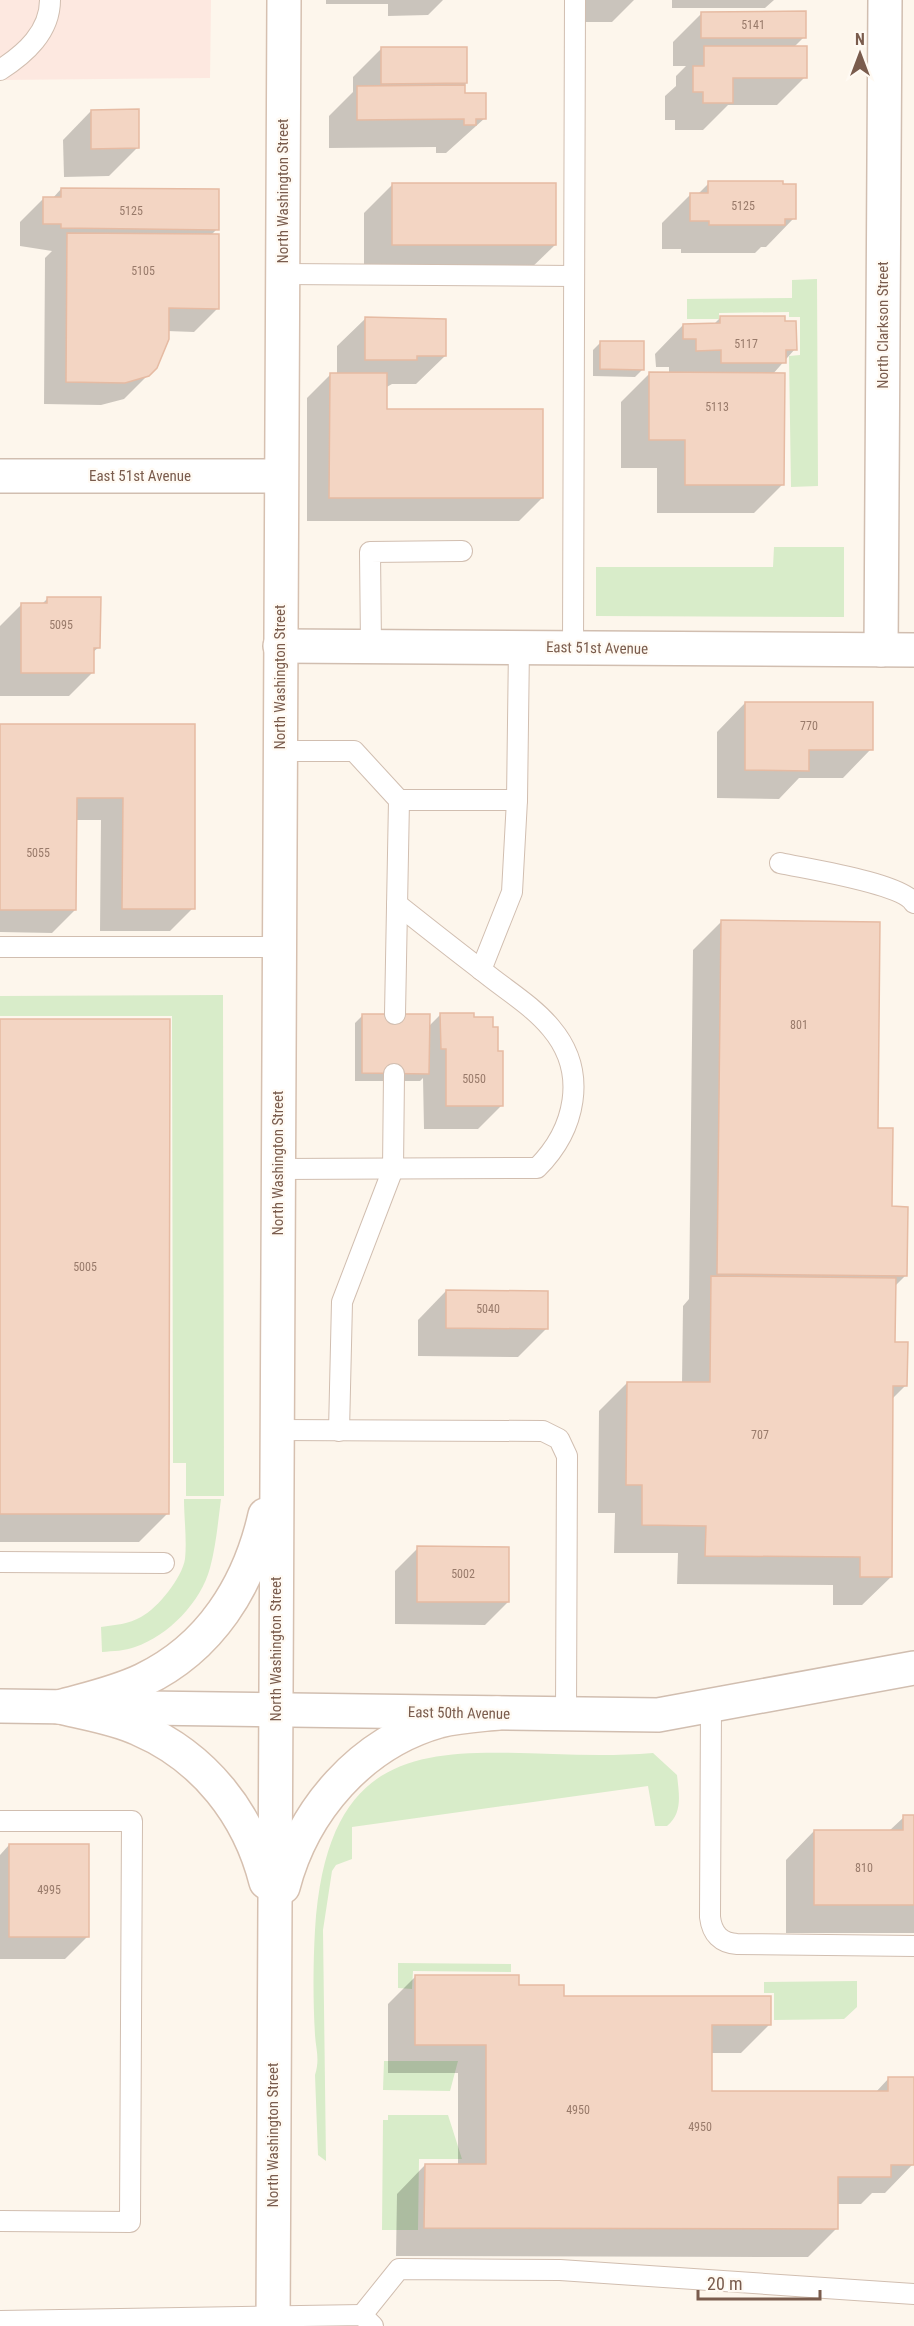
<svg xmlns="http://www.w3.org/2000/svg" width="914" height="2326" viewBox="0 0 914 2326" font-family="'Roboto Condensed',sans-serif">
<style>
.commercial{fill:#fde8e0}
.green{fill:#d8ecc9}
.shadow{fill:#0003}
.building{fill:#f3d5c3;stroke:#e6bba3;stroke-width:1.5}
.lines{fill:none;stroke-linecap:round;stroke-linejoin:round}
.lane-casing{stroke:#d1beb0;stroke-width:22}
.street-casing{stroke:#d1beb0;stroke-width:36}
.secondary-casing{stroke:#d6c0b0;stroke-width:36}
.lane{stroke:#fff;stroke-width:20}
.street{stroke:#fff;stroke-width:33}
.secondary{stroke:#fff;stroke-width:33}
.labels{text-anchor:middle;stroke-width:4.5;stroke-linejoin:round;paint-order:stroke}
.number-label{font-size:12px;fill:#987a6a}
.street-label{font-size:15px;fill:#7a5c4d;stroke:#fffaf3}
</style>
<rect width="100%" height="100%" fill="#fdf6ec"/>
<polygon class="commercial" points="0,0 211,0 210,78 0,80"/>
<g class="green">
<polygon points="817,279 818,486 791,487 789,356 800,355 800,317 789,317 789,312 719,313 719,319 687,319 687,299 792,298 792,280"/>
<polygon points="774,547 844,547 844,617 596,616 596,567 773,567"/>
<polygon points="223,995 224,1496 186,1496 186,1463 173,1463 172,1016 0,1016 0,996"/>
<path d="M184,1499H221C218,1522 216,1546 210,1568C201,1602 168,1636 135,1647C125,1651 113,1651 102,1652L101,1627C115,1625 129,1624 141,1617C158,1608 182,1578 185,1559C187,1540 184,1518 184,1499Z"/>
<path d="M653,1753L677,1775C679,1794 683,1813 667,1826H655L648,1786L352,1827V1859L336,1865L332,1871L323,1930L326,2161L318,2155L315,2075C320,2059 316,2050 315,2035C313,2001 313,1964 315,1930C330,1694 486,1767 653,1753Z"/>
<polygon points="398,1963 511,1964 511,1972 413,1971 412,1989 398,1988"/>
<polygon points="857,1981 857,2007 844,2019 774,2020 774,1993 764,1993 764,1982"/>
<polygon points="384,2061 458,2061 450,2091 383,2090"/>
<polygon points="388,2115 448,2115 462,2159 419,2159 418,2230 382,2230 383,2120 388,2120"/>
</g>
<g class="shadow">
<polygon points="326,0 443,0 428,15 388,16 388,4 326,4"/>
<polygon points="568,0 634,0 612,22 568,22"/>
<polygon points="672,0 774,0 765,8 672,8"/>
<polygon points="702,13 804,37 794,47 805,77 777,105 728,105 703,130 675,130 675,120 665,120 665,96 676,86 676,76 686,66 673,66 673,42"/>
<polygon points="381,49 466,82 463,95 485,118 446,153 436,153 436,147 329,148 329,116 353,92 353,77"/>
<polygon points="91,111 137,148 109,176 64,177 63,140"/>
<polygon points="709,183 794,218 766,247 761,247 755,253 681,253 681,249 662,249 662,223 690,195 697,195"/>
<polygon points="393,184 555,245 526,273 364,273 364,213"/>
<polygon points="61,189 217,229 210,236 217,309 194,332 167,331 148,375 124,399 101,405 44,404 45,258 52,251 20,246 20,222 43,199 52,199"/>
<polygon points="721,317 795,349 772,375 783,484 754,513 657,513 657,468 621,468 621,402 649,374 669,374 669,367 656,367 655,354 683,325 713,325"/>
<polygon points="366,318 414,318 445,356 416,384 392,384 385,388 385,410 542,498 519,521 307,521 307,398 330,375 337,375 337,346"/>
<polygon points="601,342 643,369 635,377 593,376 593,350"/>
<polygon points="48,598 99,647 92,653 92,673 69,696 0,696 0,626 22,604 42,604"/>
<polygon points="745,703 871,749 843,778 799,778 779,799 717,798 717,732"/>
<polygon points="0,725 194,725 193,908 170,931 100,931 101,820 75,820 75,910 52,933 0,932"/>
<polygon points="721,922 876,1130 905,1276 894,1287 894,1344 906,1385 892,1399 891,1577 862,1605 833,1605 833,1585 677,1584 678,1553 614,1553 615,1513 598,1513 599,1411 627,1383 682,1383 683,1306 689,1299 693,950"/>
<polygon points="441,1014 501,1106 478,1129 424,1129 423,1078 420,1081 355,1081 355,1023 363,1015 428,1027"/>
<polygon points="0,1020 167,1514 139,1542 0,1542"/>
<polygon points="446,1291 547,1328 518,1357 418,1356 418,1320"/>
<polygon points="418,1548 508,1602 485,1625 395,1624 395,1571"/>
<polygon points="904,1817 914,1817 914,1933 786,1933 786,1860 814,1831 889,1831"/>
<polygon points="9,1845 88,1936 65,1959 0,1959 0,1855"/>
<polygon points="416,1976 518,1986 562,1998 770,2024 741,2053 710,2053 710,2093 875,2093 889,2078 914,2078 913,2164 885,2193 872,2193 861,2204 837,2204 837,2228 808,2257 396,2256 397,2194 425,2165 458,2165 458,2073 388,2073 388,2004"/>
</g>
<g class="building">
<polygon points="806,11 806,38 701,38 701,12"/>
<polygon points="704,46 807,46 807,78 733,78 733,103 703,103 703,92 693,92 693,66 704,66"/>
<polygon points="381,47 467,47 467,83 381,84"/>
<polygon points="465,85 465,93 486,93 486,119 476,119 476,125 464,125 464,119 357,120 357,86"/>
<polygon points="139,109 139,148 91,149 91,110"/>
<polygon points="708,181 783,181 783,184 796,184 796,219 785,219 785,225 709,225 709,221 690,221 690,193 708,193"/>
<rect x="392" y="183" width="164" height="62"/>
<polygon points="61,188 219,189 219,230 61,228 61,224 43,224 43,197 61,197"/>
<polygon points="67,233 219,234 219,309 169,308 169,339 157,368 149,376 125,383 66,382"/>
<polygon points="720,316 785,316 785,321 796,321 797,350 786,350 786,363 721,363 721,350 696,351 696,339 683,339 683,324 720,323"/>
<polygon points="365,317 446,319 446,356 417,356 417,360 365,360"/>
<polygon points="600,341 644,341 644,370 600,369"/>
<polygon points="649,372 785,373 784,485 685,485 685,440 649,440"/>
<polygon points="330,373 387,373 387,409 543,409 543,498 329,498"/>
<polygon points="47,597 101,597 100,648 94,648 94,673 21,673 21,603 47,603"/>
<polygon points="745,702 873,702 873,750 809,750 809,771 745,770"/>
<polygon points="0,724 195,724 195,909 122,909 123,798 77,798 76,910 0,910"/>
<polygon points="721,920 880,922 878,1128 893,1128 892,1206 908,1207 907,1276 717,1274"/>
<polygon points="440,1013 474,1013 474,1017 493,1017 493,1027 498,1027 498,1051 503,1051 503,1106 446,1106 446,1049 441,1049"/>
<polygon points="362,1014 430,1014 429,1074 362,1073"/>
<polygon points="0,1019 170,1019 169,1514 0,1514"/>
<polygon points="711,1276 896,1278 895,1342 908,1342 907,1386 893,1386 892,1577 860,1577 860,1557 705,1556 706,1526 642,1525 642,1485 626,1485 627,1382 710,1382"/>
<polygon points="446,1290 548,1291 548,1329 446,1328"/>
<polygon points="417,1546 509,1547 509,1602 417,1602"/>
<polygon points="903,1815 914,1815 914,1905 814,1905 814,1830 903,1830"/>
<rect x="9" y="1844" width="80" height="93"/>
<polygon points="415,1975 519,1975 519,1985 564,1985 564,1996 771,1996 771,2025 712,2025 712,2091 888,2091 888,2077 914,2077 914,2165 891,2165 891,2177 838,2177 838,2229 424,2228 425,2164 486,2164 486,2045 415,2045"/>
</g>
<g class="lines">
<defs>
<g id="lane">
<path d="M0,70C25,54 50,32 50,0"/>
<polyline points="282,274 574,276"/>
<polyline points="371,646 370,552 462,551"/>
<polyline points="573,648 575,0"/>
<polyline points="280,751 354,751 399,800 395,1014"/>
<polyline points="399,800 517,800 519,646"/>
<path d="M780,863C807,869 901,883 914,903"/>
<polyline points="0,947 279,947"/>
<polyline points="481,970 512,892 517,800"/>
<path d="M278,1169L537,1168C575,1130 589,1073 551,1028C533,1006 506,990 484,972C455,950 426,927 397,904"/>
<polyline points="277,1430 543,1431 559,1439 567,1456 566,1714"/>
<polyline points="339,1431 342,1302 393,1169 394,1074"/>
<polyline points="0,1562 164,1563"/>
<path d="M711,1706L710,1917C712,1934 721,1943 737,1944L914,1946"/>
<polyline points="0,1821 132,1821 130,2222 0,2221"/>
<polyline points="362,2315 399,2269 560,2270 914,2294"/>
<polyline points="0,2321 362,2315 373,2326"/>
</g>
<g id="street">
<polyline points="0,476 281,476"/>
<polyline points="280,646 914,650"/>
<polyline points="881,650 885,0"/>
<polyline points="0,1706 658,1715 914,1668"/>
</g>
<g id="secondary">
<path d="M59,1707C87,1699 116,1693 143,1680C210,1648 249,1586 265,1515"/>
<path d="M64,1708C89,1714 115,1718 139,1729C204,1757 249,1814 266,1882"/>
<path d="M283,1887C303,1810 361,1743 439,1721C459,1716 479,1715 498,1713"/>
<polyline points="273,2326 284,0"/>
</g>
</defs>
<use href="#lane" class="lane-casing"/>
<use href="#street" class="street-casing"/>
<use href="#secondary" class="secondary-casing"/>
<use href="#lane" class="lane"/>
<use href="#street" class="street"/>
<use href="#secondary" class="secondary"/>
</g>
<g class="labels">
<g class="number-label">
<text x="753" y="29">5141</text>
<text x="743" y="210">5125</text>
<text x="131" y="215">5125</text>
<text x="143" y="275">5105</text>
<text x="746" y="348">5117</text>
<text x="717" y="411">5113</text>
<text x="61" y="629">5095</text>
<text x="809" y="730">770</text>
<text x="38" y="857">5055</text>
<text x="799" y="1029">801</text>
<text x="474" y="1083">5050</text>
<text x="85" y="1271">5005</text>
<text x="488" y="1313">5040</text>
<text x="760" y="1439">707</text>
<text x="463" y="1578">5002</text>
<text x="864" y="1872">810</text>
<text x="49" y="1894">4995</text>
<text x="578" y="2114">4950</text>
<text x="700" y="2131">4950</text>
</g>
<g class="street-label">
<text transform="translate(283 191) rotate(-90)" y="5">North Washington Street</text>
<text transform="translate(883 325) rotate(-90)" y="5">North Clarkson Street</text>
<text x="140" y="481">East 51st Avenue</text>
<text transform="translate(597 648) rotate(1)" y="5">East 51st Avenue</text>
<text transform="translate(280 677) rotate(-90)" y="5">North Washington Street</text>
<text transform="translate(278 1163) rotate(-90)" y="5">North Washington Street</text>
<text transform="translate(276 1649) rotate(-90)" y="5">North Washington Street</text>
<text transform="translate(459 1713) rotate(1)" y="5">East 50th Avenue</text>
<text transform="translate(273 2135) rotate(-90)" y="5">North Washington Street</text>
</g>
</g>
<g transform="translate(860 54)" stroke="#fffaf3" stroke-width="4.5" paint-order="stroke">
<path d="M0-4.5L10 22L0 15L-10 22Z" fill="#7a5c4d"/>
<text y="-9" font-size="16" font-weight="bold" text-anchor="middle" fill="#7a5c4d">N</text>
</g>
<path d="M698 2290v9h122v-9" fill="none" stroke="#7a5c4d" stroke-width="3"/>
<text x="707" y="2290" font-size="18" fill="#7a5c4d" stroke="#fffaf3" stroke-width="4.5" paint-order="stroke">20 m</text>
</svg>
